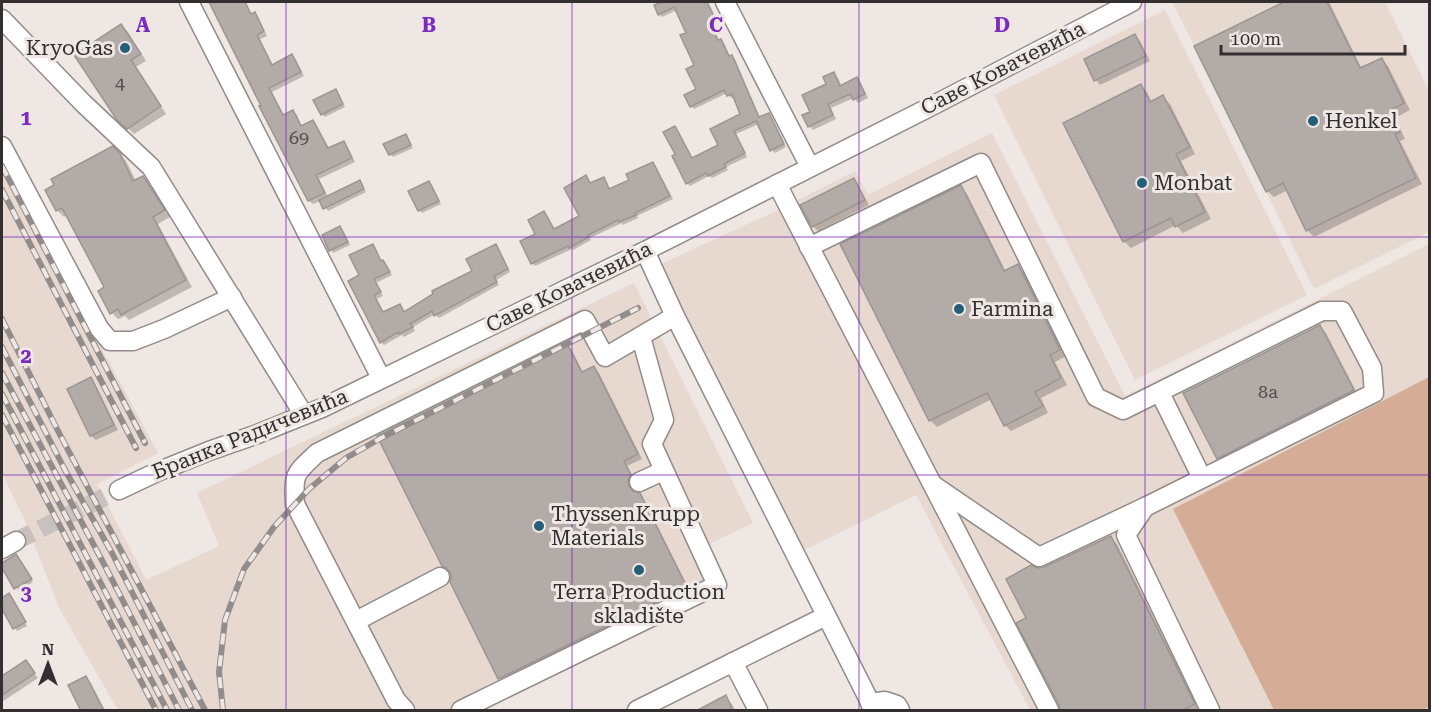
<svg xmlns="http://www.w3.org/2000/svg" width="1431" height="712" viewBox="0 0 1431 712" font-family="'Roboto Serif',serif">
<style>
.built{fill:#e7d8d0}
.green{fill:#d5ac96}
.shadow{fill:#0003}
.building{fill:#b2aba7;stroke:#9c9591;stroke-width:1.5}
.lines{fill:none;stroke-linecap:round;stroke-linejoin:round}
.minor-tunnel{stroke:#c8c2bf;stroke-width:18;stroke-dasharray:18 9;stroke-linecap:butt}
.minor-casing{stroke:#928b87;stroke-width:21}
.minor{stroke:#fff;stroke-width:18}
.rail-casing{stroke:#928d8a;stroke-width:6}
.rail{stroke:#eee7e3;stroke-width:4;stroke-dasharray:11;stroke-linecap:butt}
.grid{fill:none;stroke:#7b2cbf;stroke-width:1.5;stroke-opacity:0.55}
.poi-dot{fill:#245e77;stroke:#eee7e3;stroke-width:2}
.labels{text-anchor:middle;stroke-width:6;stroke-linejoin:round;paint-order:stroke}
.number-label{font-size:18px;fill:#524e4c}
.poi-label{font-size:21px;fill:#322f2e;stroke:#eee7e3;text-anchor:start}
.street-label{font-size:21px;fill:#322f2e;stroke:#eee7e3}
.grid-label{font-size:20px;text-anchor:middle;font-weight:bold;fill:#7b2cbf;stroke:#eee7e3;stroke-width:6;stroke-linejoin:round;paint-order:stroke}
</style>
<rect width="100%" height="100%" fill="#eee7e3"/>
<g class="built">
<polygon points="1177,2 1385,2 1429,91 1429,232 1314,289 1173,3"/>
<polygon points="1165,10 1307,295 1135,380 994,95"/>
<polygon points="992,133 1125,396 1429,244 1429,710 1030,710 916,495 802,551 661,264 778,210 855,171 868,195"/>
<polygon points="2,162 158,453 97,484 146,580 219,546 197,493 634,283 753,523 705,546 725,588 476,710 118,710 60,610 25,521 2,473"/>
</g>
<polygon class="green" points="1429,377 1429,707 1422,710 1274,710 1173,509"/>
<g class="shadow">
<polygon points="211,2 245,2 252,15 254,14 258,18 267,36 260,39 273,66 292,56 296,60 304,76 272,92 284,116 293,112 297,115 302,127 313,122 317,126 329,149 343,143 347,146 355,162 319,179 328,197 360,182 366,192 328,211 321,201 313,204 309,201 261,107 263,106"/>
<polygon points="666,2 707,2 717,22 711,24 719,41 721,40 724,43 730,57 732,56 735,59 760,119 769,115 772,118 786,147 775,153 772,150 759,124 736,134 747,157 726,167 728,170 712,178 709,176 690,186 687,183 677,155 675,128 678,131 693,159 720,146 742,115 734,97 731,98 727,93 694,109 691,106 698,90 696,66 688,34 677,10 662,17 659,14 656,6"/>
<polygon points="1287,2 1329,2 1362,69 1381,59 1388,66 1410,110 1395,118 1405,139 1400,141 1422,184 1314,237 1308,231 1288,190 1274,197 1267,191 1196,47"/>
<polygon points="121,26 128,32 146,61 136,67 166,114 134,134 119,119"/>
<polygon points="1135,36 1140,41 1150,61 1100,85 1096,80"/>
<polygon points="833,74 838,78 842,87 857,79 861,83 868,98 858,103 854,98 831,108 836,119 813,130 809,126 812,113"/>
<polygon points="1140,86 1147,92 1152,103 1163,97 1170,104 1195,154 1181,161 1211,219 1183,233 1176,225 1131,248 1124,241"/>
<polygon points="335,90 345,107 325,117 322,114"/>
<polygon points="405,135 413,148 393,157 390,154"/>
<polygon points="112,148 126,161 136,181 143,177 149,184 170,217 158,224 192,287 129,320 125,316 118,319 112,313 106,288 67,215 64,217 57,210"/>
<polygon points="653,164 656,167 673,199 637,216 638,218 623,225 622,223 590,238 591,240 573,250 572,249 535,266 532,263 537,235 544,213 547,216 555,231 581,217 586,177 591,184 603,178 607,182 610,190 631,180"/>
<polygon points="854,180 858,185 869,205 818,231 813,226"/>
<polygon points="429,182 432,185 441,204 422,213 419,210"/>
<polygon points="961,187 967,194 1006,272 1018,266 1024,273 1066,356 1055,362 1067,385 1041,398 1048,413 1011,431 1005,425 992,399 937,427 930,420"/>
<polygon points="340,228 343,231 350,245 333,253 331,250"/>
<polygon points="373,245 376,249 382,262 386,265 392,275 376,283 383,296 376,299 384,314 399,306 405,313 474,272 495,246 499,249 510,272 496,280 499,285 439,318 435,314 413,327 415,331 404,337 402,335 384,345 381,342 361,276"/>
<polygon points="1320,326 1326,333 1359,397 1225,464 1218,458"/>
<polygon points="566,344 571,348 583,373 594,368 599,373 642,459 627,466 635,480 632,486 633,493 639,494 644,500 690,592 504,683 500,678 451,582 452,572 443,565"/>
<polygon points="91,379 95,384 118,430 96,440 91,436 69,390"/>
<polygon points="1110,537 1117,544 1200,710 1062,710 1028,618 1037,570 1044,569"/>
<polygon points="16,556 33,582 19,591 2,565"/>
<polygon points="9,595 27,626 17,631 2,606 2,599"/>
<polygon points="25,662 38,678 2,702 2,678"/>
<polygon points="86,678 91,683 105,710 83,710"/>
<polygon points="725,697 732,704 735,710 699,710"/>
</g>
<g class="building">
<polygon points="209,2 245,2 251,14 255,12 264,31 257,35 272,65 292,54 301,72 269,88 283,115 293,110 301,126 313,120 328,148 344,141 352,158 316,175 325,193 308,201 259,106 261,106"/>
<polygon points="663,2 707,2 715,18 709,21 718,40 721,39 729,56 732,55 759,117 769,113 784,144 770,151 756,121 734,131 745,153 724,164 726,167 708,176 706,173 686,184 672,156 675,154 663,132 675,126 692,158 718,145 710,129 740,114 732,94 727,96 724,90 690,107 684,95 696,89 686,69 694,65 680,35 686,33 674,7 658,15 654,5"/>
<polygon points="1284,2 1327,2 1360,68 1382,58 1404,103 1389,111 1400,132 1395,134 1416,178 1306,231 1283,183 1266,192 1194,46"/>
<polygon points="121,24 141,54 131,60 161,106 127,129 117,120 74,55"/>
<polygon points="1135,34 1146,56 1094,81 1084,59"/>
<polygon points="834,72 840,86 857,77 865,94 853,100 850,94 828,104 833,115 808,127 802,115 810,112 802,95 826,84 823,77"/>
<polygon points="1141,84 1150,102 1163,95 1190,147 1176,154 1205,212 1175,227 1171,218 1123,242 1063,123"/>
<polygon points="336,89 343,104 321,115 313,100"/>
<polygon points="406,134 411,145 389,155 383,144"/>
<polygon points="113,146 120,153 133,181 143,176 165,210 153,217 186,280 121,315 118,309 110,314 98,291 104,287 62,208 56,211 45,190 54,185 51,179"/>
<polygon points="653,162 670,196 635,213 636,215 619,222 618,220 588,235 589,237 569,248 568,246 531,264 520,241 535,234 528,220 544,211 554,229 579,216 564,188 586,175 590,183 604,177 609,189 629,180 626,174"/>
<polygon points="854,178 865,200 812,227 800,205"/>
<polygon points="360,180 364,189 323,209 319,200"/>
<polygon points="429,181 439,201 418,211 408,191"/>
<polygon points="961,185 1004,271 1018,264 1060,350 1050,355 1061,378 1035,392 1043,406 1004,426 987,393 929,421 840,244"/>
<polygon points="340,226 348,242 329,251 322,235"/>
<polygon points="373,244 381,261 383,260 390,272 374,279 381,292 374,295 383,312 400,304 404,312 433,294 432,291 472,271 466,259 496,244 508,269 494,276 497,282 434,316 432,311 410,324 413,327 399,334 398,332 380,343 348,281 359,275 349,255"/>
<polygon points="1320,325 1354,390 1217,459 1183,393"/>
<polygon points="566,342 582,372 594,366 638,454 624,461 631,475 628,480 629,486 633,491 640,493 687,587 498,679 450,582 451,577 450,572 446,568 442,566 377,436"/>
<polygon points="91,377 114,425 90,436 67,389"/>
<polygon points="1111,536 1195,704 1181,711 1060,711 1059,705 1016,623 1026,618 1006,579 1031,565 1038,568 1044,567"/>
<polygon points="16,554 32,579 14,589 2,568 2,563"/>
<polygon points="9,593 26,622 13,629 2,609 2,598"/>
<polygon points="26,660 35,673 2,695 2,676"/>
<polygon points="86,676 104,711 81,711 68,685"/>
<polygon points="726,695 733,711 696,711"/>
</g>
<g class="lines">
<polyline class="minor-tunnel" points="16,541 119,490"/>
<defs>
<g id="minor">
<polyline points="189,2 381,378"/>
<polyline points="725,2 810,167"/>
<polyline points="2,19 84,104 151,167 304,415"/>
<polyline points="2,146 99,328 110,341 133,341 164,329 232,297"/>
<polyline points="777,184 1049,710"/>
<polyline points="809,247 981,163 1096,397 1123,410 1322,311 1342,311 1372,368 1374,393 1145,507 1126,535 1210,710"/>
<polyline points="645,251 675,316 874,710"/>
<polyline points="1160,393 1202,478"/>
<polyline points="639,482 663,471"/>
<polyline points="933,485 1039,557 1145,507"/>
<polyline points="119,490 157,472 209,451 255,435 322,408 645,251 926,109 1132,2"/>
<polyline points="2,549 16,541"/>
<polyline points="356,621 440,577"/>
<polyline points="733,662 758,710"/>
<polyline points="870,703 885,701 897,705 900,710"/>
<path d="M405,710L396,700L295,504C293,473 295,474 317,453L585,320L605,357L675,316"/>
<polyline points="461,710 717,585 652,444 664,420 641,337"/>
<polyline points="637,710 826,616"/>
</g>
</defs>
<use href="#minor" class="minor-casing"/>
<use href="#minor" class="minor"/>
<defs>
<g id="rail">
<polyline points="2,166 145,443"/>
<polyline points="2,190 136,448"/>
<polyline points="2,319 57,429 205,710"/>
<polyline points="2,347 65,470 112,553 192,710"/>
<polyline points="2,373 105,566 179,710"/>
<polyline points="2,394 167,710"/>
<polyline points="2,415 156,710"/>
<polyline points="223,710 219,672 225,620 244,569 274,527 309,489 346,458 381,438 638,308"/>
</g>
</defs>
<use href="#rail" class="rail-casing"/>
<use href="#rail" class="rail"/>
</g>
<path class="grid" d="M286,2V710M572,2V710M859,2V710M1145,2V710M2,237H1430M2,475H1430"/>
<g class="poi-dot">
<circle cx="125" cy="48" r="6"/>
<circle cx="1313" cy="121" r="6"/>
<circle cx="1142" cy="183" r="6"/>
<circle cx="959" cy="309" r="6"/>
<circle cx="539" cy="526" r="6"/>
<circle cx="639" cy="570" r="6"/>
</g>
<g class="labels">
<g class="number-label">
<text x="120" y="89">4</text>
<text x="299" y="144">69</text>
<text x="1268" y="398">8a</text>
</g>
<g class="poi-label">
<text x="113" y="55" text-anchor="end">KryoGas</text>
<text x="1325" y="128">Henkel</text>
<text x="1154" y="190">Monbat</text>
<text x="971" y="316">Farmina</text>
<text x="551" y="521">ThyssenKrupp<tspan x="551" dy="24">Materials</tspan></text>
<text x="639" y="599" text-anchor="middle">Terra Production<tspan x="639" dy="24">skladište</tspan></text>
</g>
<g class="street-label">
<text transform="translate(1003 68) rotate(-27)" y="7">Саве Ковачевића</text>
<text transform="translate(569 287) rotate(-26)" y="7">Саве Ковачевића</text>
<text transform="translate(250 434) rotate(-22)" y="7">Бранка Радичевића</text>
</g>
</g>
<g class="grid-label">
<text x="143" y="32">A</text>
<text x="429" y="32">B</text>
<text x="716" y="32">C</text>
<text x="1002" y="32">D</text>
<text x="26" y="125">1</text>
<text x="26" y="363">2</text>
<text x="26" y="600">3</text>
</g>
<rect width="1431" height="712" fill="none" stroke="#322f2e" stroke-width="6"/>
<g transform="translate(48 664)" stroke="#eee7e3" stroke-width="4.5" paint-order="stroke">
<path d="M0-4.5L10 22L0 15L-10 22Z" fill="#322f2e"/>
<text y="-9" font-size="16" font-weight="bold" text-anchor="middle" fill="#322f2e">N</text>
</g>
<path d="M1221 45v9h184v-9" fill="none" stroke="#322f2e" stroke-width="3"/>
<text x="1230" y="45" font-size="18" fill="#322f2e" stroke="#eee7e3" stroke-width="4.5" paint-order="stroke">100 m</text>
</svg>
